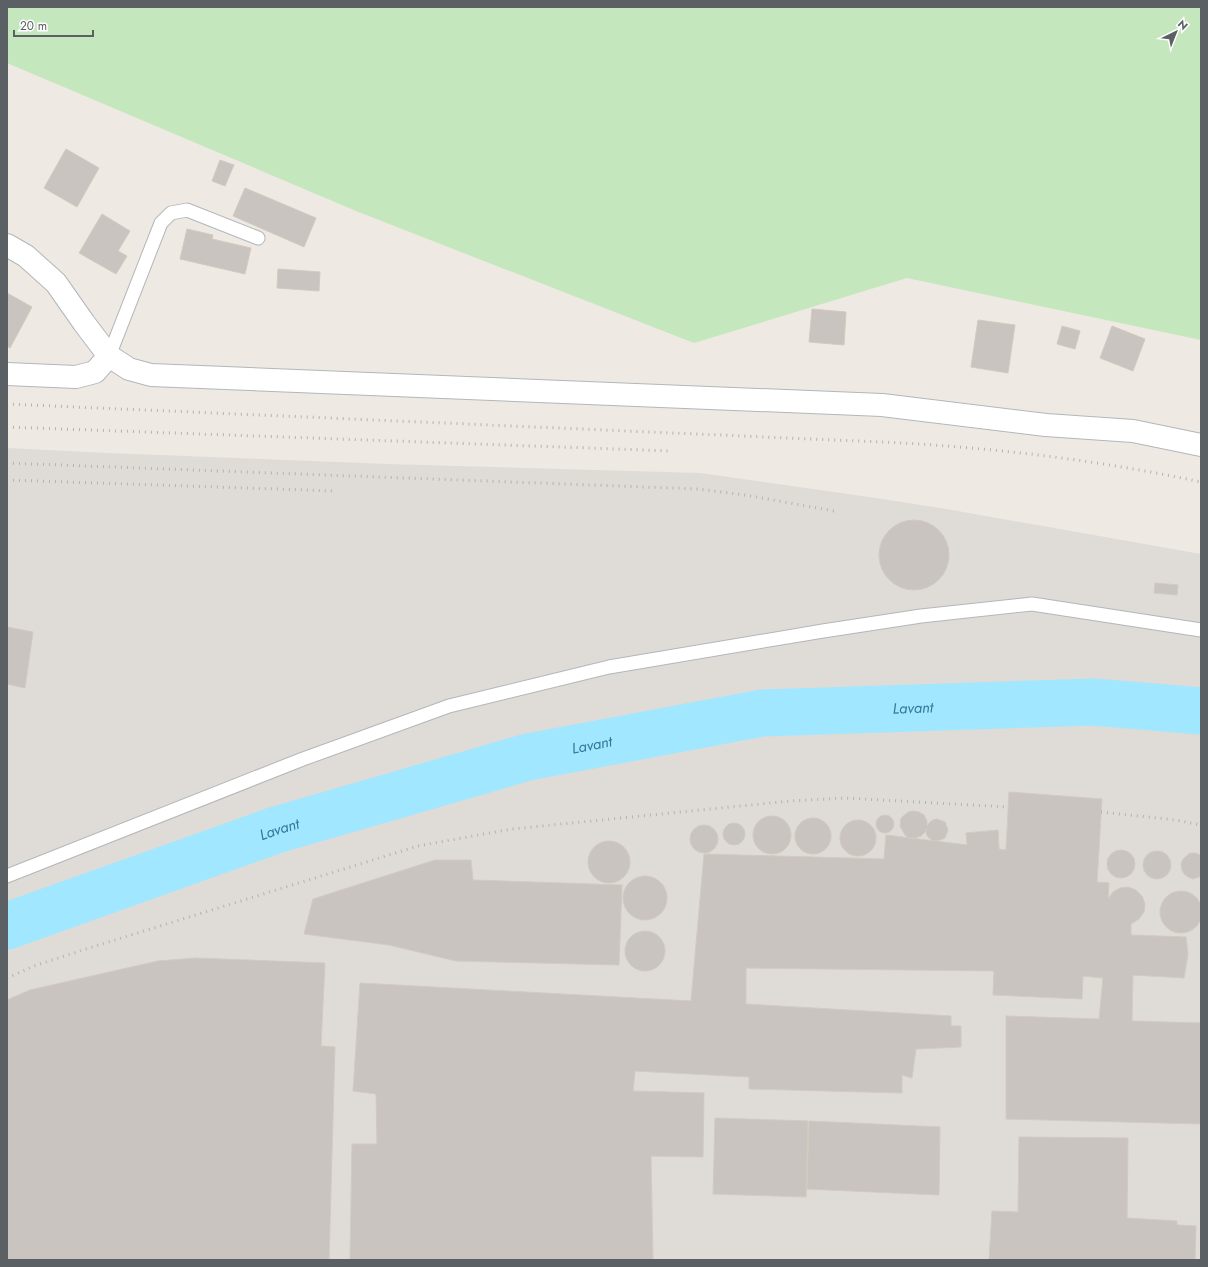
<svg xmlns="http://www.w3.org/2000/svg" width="1208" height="1267" viewBox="0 0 1208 1267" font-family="Jost,sans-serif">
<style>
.industrial{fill:#dfdbd7}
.green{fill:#c5e7bd}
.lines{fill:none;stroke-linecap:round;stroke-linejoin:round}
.river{stroke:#a1e7ff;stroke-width:47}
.building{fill:#c9c4bf;stroke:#d3cac0}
.service-casing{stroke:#b3b7ba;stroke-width:15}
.minor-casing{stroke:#b3b7ba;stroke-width:24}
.service{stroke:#fff;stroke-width:13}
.minor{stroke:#fff;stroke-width:22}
.rail{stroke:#b2b3b4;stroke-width:3;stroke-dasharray:1 5;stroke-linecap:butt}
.labels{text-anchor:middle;stroke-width:3.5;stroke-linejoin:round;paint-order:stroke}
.water-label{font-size:15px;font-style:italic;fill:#32789b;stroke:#fff}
</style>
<rect width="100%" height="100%" fill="#eee9e2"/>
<polygon class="industrial" points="7,448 108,453 388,464 700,473 876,498 946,509 1201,554 1201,1260 7,1260"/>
<polygon class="green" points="7,7 1201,7 1201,340 907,278 694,343 356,211 7,63"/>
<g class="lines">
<path class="river" id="s1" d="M7,926L276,830L528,757L762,713L1093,702L1201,711"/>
</g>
<g class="building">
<polygon points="66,149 99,168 77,207 44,188"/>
<polygon points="220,160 234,165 225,186 212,181"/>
<polygon points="245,188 316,218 304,247 233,216"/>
<polygon points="102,214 130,231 118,251 127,256 116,274 79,253"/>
<polygon points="187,229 213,235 212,239 251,248 245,274 180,259"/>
<polygon points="278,269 320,272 319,291 277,288"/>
<polygon points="7,293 32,307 10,348 7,346"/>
<polygon points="812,309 846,312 844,345 809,342"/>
<polygon points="978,320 1015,325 1008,373 971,367"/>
<polygon points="1062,326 1080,331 1075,349 1057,344"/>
<polygon points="1112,326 1145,339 1133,371 1100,358"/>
<circle cx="914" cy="555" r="35"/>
<polygon points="1155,583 1178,585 1177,595 1154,593"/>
<polygon points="7,627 33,632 25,688 7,684"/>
<polygon points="1009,792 1102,799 1097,882 1109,883 1108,899 1113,892 1120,888 1128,887 1136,890 1142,896 1145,904 1144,912 1139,919 1131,924 1131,935 1186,937 1188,954 1184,978 1133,975 1132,1021 1201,1023 1201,1124 1006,1119 1006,1016 1099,1019 1103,978 1083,976 1082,999 993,995 994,971 746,968 746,1004 951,1016 951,1026 961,1026 961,1047 916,1049 912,1078 902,1075 902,1093 749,1089 749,1077 635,1071 633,1091 704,1093 703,1157 651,1156 653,1260 350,1260 352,1144 377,1144 376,1094 353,1091 360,983 691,1001 704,854 884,859 886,835 967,845 966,833 998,830 999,849 1006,850"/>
<polygon points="913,811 919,812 924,815 927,821 927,826 930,822 933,820 937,819 945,822 948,830 945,838 937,841 932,840 928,837 926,833 926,828 925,832 921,836 915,838 909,838 905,835 900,826 901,818 908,812"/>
<circle cx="885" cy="824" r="9"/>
<circle cx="772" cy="835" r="19"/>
<circle cx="813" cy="836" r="18"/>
<circle cx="858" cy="838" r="18"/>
<circle cx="734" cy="834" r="11"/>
<circle cx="704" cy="839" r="14"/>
<circle cx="609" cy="862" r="21"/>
<circle cx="1121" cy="864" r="14"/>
<circle cx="1157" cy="865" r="14"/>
<polygon points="1190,853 1195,853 1201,855 1201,876 1199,877 1193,879 1188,877 1184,874 1182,870 1181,864 1183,859"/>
<polygon points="435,860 471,860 473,880 622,885 619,965 456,961 389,945 304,934 313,899"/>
<circle cx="645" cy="898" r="22"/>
<circle cx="1181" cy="912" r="21"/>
<circle cx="645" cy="951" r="20"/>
<polygon points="196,958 325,963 321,1046 335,1047 329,1260 7,1260 7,1000 30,990 158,961"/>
<polygon points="715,1118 808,1121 806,1197 713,1194"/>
<polygon points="809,1121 940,1127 939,1195 807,1189"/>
<polygon points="1019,1137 1128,1138 1127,1218 1177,1221 1177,1225 1196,1226 1195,1260 989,1260 992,1211 1018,1212"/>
</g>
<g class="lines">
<defs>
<g id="service">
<polyline points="109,356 161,223 171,213 187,210 258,238"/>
<polyline points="7,876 303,759 449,706 609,667 823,631 921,616 1032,604 1201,630"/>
</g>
<g id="minor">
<polyline points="7,245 26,256 56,283 84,323 109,356 129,369 151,375 882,405 1046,425 1133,431 1201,445"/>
<polyline points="7,374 76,377 95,372 109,356"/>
</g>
</defs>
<use href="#service" class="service-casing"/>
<use href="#minor" class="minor-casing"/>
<use href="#service" class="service"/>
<use href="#minor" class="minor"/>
<g class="rail">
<path d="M7,404L903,443C1004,449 1103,461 1201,482"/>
<polyline points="7,427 671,451"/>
<polyline points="7,463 698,489 745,495 834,511"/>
<polyline points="7,480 336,491"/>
<polyline points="1101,812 1176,820 1201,825"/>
<polyline points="7,978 34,966 86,949 418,846 512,829 790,801 845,798 1008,807"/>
</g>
</g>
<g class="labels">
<g class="water-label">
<text dy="5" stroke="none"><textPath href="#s1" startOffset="937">Lavant</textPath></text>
<text dy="5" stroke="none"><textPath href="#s1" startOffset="613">Lavant</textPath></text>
<text dy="5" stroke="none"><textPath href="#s1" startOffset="289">Lavant</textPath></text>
</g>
</g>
<rect width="1208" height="1267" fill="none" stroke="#5a6064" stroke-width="16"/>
<g transform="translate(1176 32) rotate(43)" stroke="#ffffff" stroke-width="3" paint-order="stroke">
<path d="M0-3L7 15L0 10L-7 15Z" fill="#5a6064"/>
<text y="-6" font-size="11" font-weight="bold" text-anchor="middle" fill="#5a6064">N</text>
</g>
<path d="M14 30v6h79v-6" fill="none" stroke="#5a6064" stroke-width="2"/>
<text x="20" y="30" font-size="12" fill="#5a6064" stroke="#ffffff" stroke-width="3" paint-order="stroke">20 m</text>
</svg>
